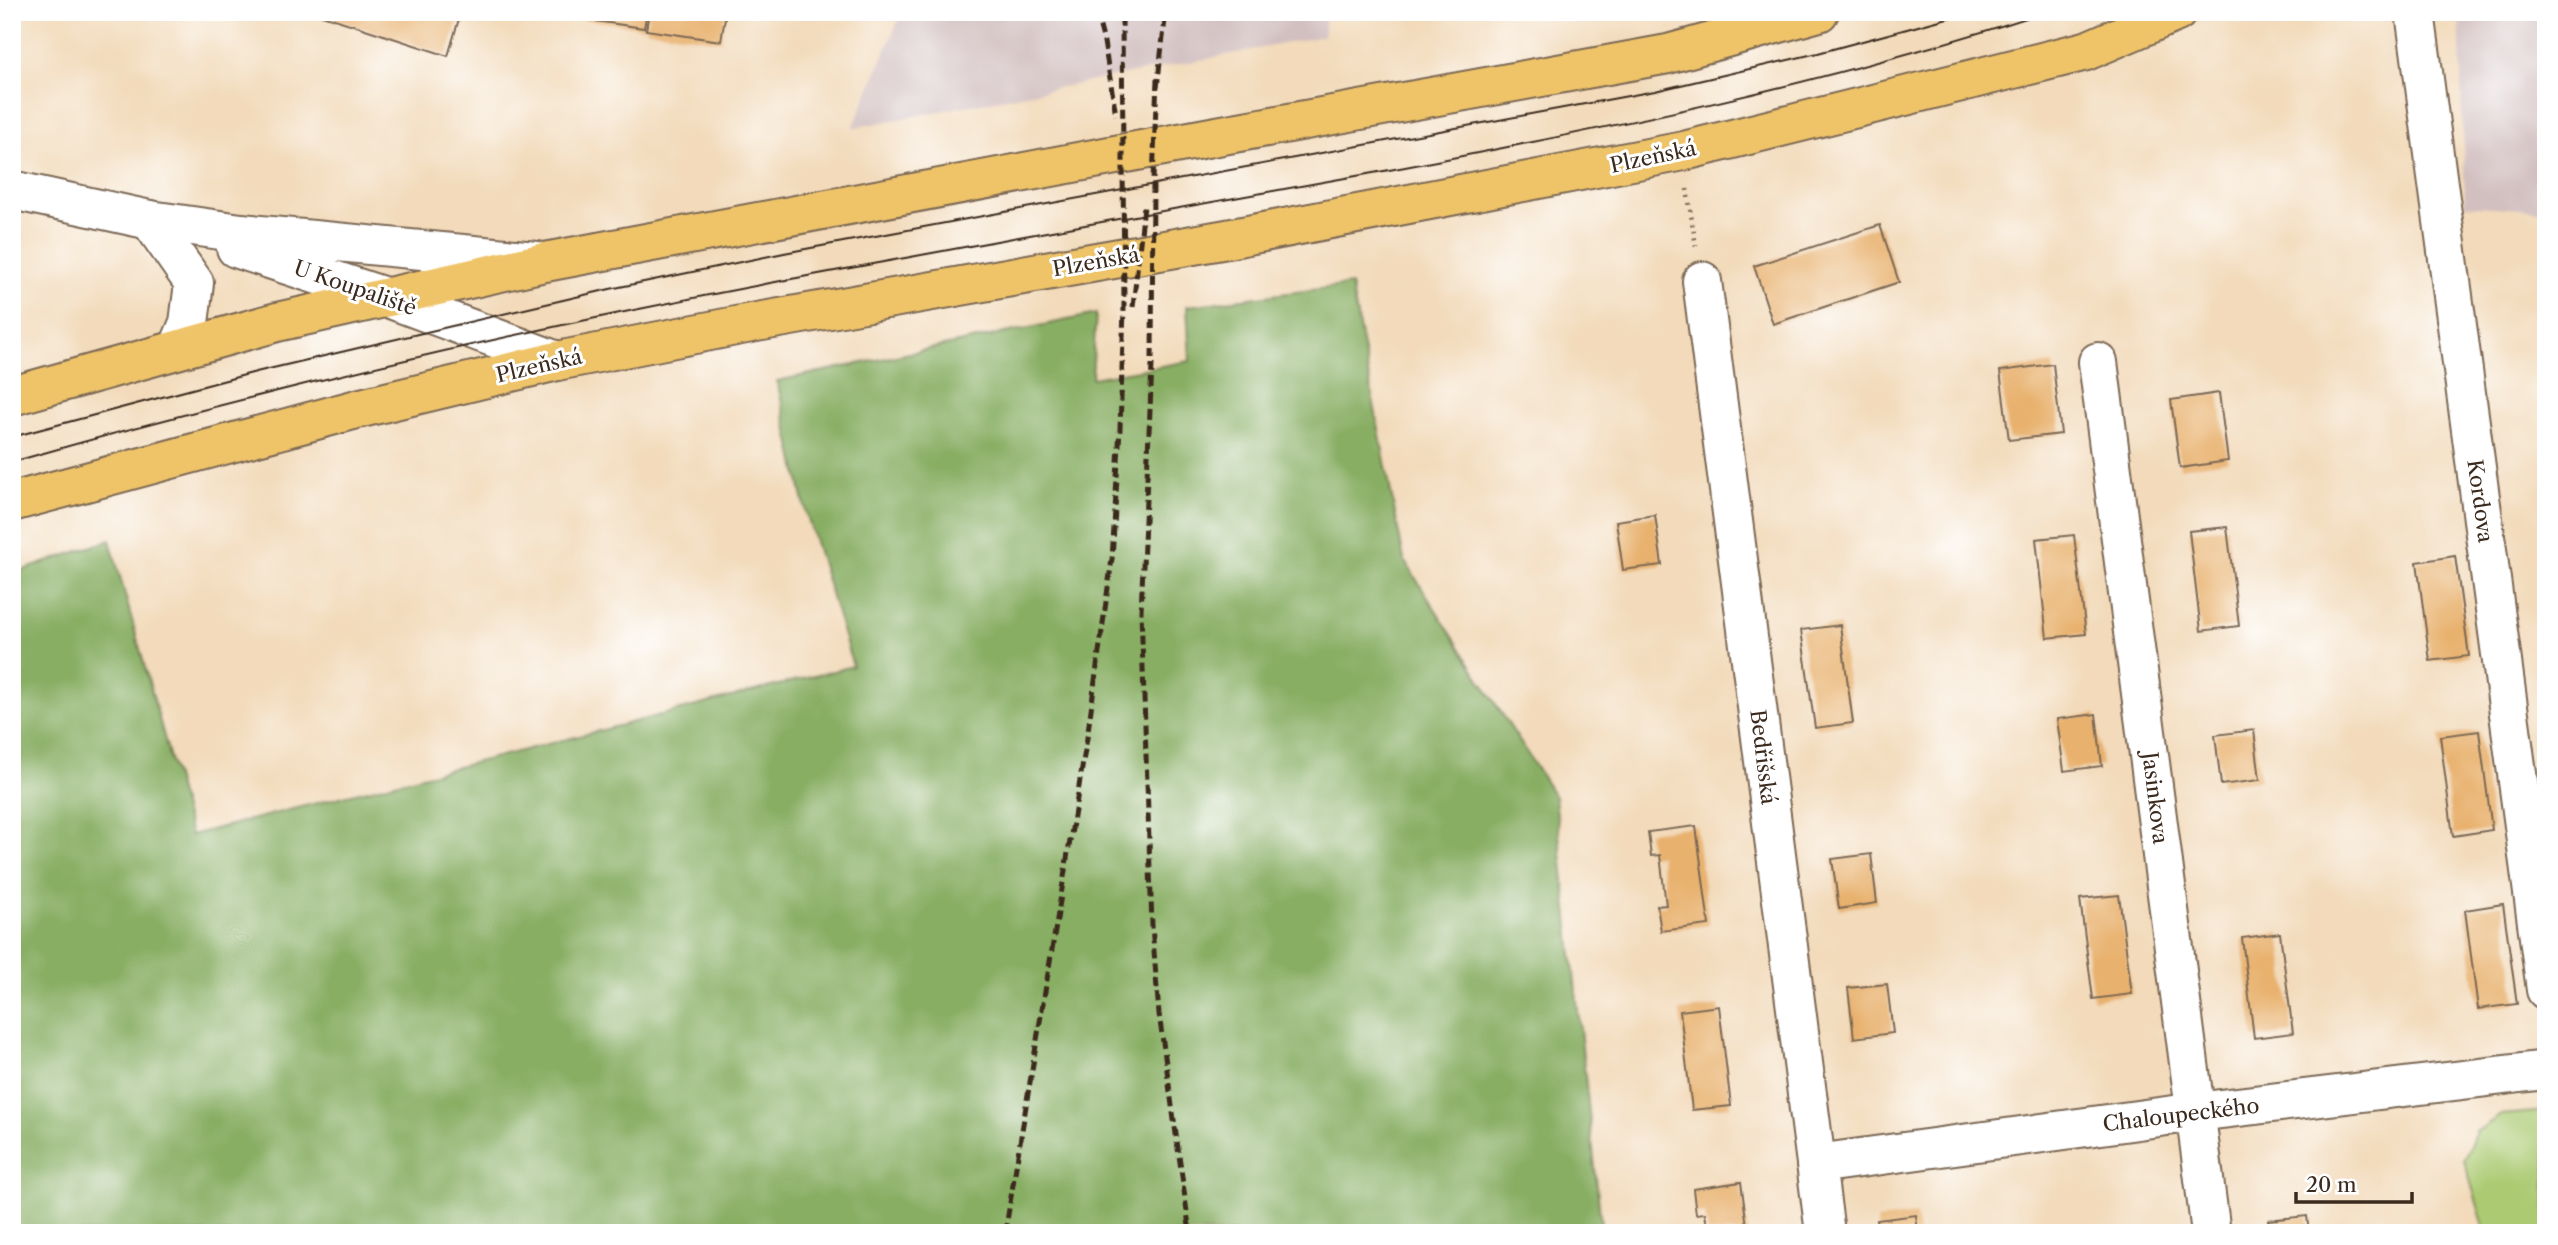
<svg xmlns="http://www.w3.org/2000/svg" width="2558" height="1245" viewBox="0 0 2558 1245" font-family="'Libre Caslon Text',serif">
<style>
.industrial{fill:#d2bfc0}
.green{fill:#abca72;stroke:#737a48;stroke-width:2}
.forest{fill:#88ae64;stroke:#626c41;stroke-width:2}
.building{fill:#e8b16d}
.lines{fill:none;stroke-linecap:round;stroke-linejoin:round}
.minor-casing{stroke:#7b6855;stroke-width:42}
.major-casing{stroke:#7b6855;stroke-width:42}
.path{stroke:#7b6855;stroke-width:4.5;stroke-dasharray:2 5;stroke-linecap:butt}
.minor{stroke:#fff;stroke-width:38}
.major{stroke:#efc469;stroke-width:38}
.tram{stroke:#3b2a1e;stroke-width:2}
.rail{stroke:#3b2a1e;stroke-width:5;stroke-dasharray:10 5;stroke-linecap:butt}
.labels{text-anchor:middle;stroke-width:6;stroke-linejoin:round;paint-order:stroke}
.street-label{font-size:21px;fill:#3b2a1e;stroke:#fff}
</style>
<rect width="100%" height="100%" fill="#fff"/>
<filter id="ink" filterUnits="userSpaceOnUse"><feTurbulence type="fractalNoise" baseFrequency=".0143" numOctaves="2"/><feDisplacementMap in="SourceGraphic" scale="14" xChannelSelector="R" yChannelSelector="G"/><feConvolveMatrix kernelMatrix="1 2 1 2 8 2 1 2 1" color-interpolation-filters="sRGB"/></filter>
<filter id="wash" filterUnits="userSpaceOnUse"><feTurbulence type="fractalNoise" baseFrequency=".00686" numOctaves="4" result="noise"/><feDisplacementMap in="SourceGraphic" scale="28" xChannelSelector="R" yChannelSelector="G"/><feGaussianBlur stdDeviation="1.57" result="paint"/><feColorMatrix in="noise" values="0 0 0 0 0 0 0 0 0 0 0 0 0 0 0 0 0 1.4 0 .05"/><feComposite in="paint" operator="in"/></filter>
<g filter="url(#wash)">
<rect width="100%" height="100%" fill="#f2daba"/>
<g class="industrial">
<polygon points="902,12 1326,12 1323,36 853,128"/>
<polygon points="2459,12 2546,12 2546,211 2465,205"/>
</g>
<polygon class="green" points="2546,1111 2546,1233 2486,1233 2464,1160 2476,1132 2501,1115"/>
<polygon class="forest" points="1351,285 1404,560 1555,797 1602,1233 12,1233 12,574 110,540 191,835 853,666 806,512 777,381 1096,314 1092,378 1190,361 1187,306"/>
<g id="blocks">
<g class="building">
<polygon points="313,12 461,12 448,56"/>
<polygon points="575,12 647,12 644,28 574,18"/>
<polygon points="649,12 726,12 721,41 646,30"/>
<polygon points="1880,225 1899,282 1773,324 1754,266"/>
<polygon points="2053,364 2061,434 2009,440 2000,371"/>
<polygon points="2219,393 2228,461 2180,468 2171,400"/>
<polygon points="1655,515 1662,565 1623,570 1616,521"/>
<polygon points="2227,527 2239,626 2201,631 2189,531"/>
<polygon points="2074,535 2086,634 2047,638 2036,539"/>
<polygon points="2455,556 2469,656 2430,661 2417,562"/>
<polygon points="1840,625 1853,723 1815,728 1801,630"/>
<polygon points="2096,714 2102,766 2064,771 2057,719"/>
<polygon points="2254,730 2260,780 2221,785 2215,735"/>
<polygon points="2479,731 2492,830 2453,836 2440,736"/>
<polygon points="1696,826 1709,925 1661,931 1657,906 1666,905 1660,855 1651,856 1648,832"/>
<polygon points="1871,854 1877,903 1839,909 1832,859"/>
<polygon points="2119,895 2132,994 2093,999 2080,899"/>
<polygon points="2503,904 2517,1004 2478,1009 2465,910"/>
<polygon points="2280,933 2293,1033 2254,1038 2242,938"/>
<polygon points="1887,984 1893,1033 1854,1038 1848,988"/>
<polygon points="1719,1006 1731,1106 1692,1110 1680,1011"/>
<polygon points="1741,1182 1748,1233 1708,1233 1705,1213 1696,1214 1693,1189"/>
<polygon points="1916,1215 1918,1233 1879,1233 1877,1220"/>
<polygon points="2307,1216 2309,1233 2269,1233 2268,1220"/>
</g>
</g>
</g>
<g filter="url(#ink)">
<use href="#blocks" fill-opacity="0" stroke="#7b6855" stroke-width="2"/>
<g class="lines">
<defs>
<g id="minor">
<polyline points="2415,12 2546,990"/>
<polyline points="12,190 150,220 241,233 537,261"/>
<polyline points="150,220 194,283 189,323 178,349"/>
<polyline points="236,248 388,298 557,361"/>
<polyline points="1702,281 1825,1233"/>
<polyline points="2098,362 2211,1233"/>
<polyline points="1816,1164 2196,1112 2546,1070"/>
</g>
<g id="major">
<polyline points="12,396 277,322 545,262 1206,138 1668,54 1819,12"/>
<polyline points="12,502 357,409 557,361 751,323 1227,239 1684,151 2086,51 2177,12"/>
</g>
</defs>
<use href="#minor" class="minor-casing"/>
<use href="#major" class="major-casing"/>
<polyline class="path" points="1687,189 1696,246"/>
<use href="#minor" class="minor"/>
<use href="#major" class="major"/>
<g class="tram">
<polyline points="12,437 256,372 610,289 784,253 1655,91 1818,53 1970,12"/>
<path d="M12,462C267,389 526,329 786,280C985,242 1185,208 1384,171C1607,129 1828,83 2045,12"/>
</g>
<g class="rail">
<polyline points="1096,12 1104,42 1116,115"/>
<polyline points="1157,79 1153,180 1152,365 1141,611 1152,926 1159,1014 1190,1233"/>
<polyline points="1157,88 1166,12"/>
<polyline points="1133,307 1144,206"/>
<polyline points="1005,1233 1087,738 1112,559 1120,429 1124,308 1122,12"/>
</g>
</g>
</g>
<g class="labels">
<g class="street-label">
<text transform="translate(1653 157) rotate(-12)" y="7">Plzeňská</text>
<text transform="translate(1096 262) rotate(-10)" y="7">Plzeňská</text>
<text transform="translate(355 288) rotate(19)" y="7">U Koupaliště</text>
<text transform="translate(539 366) rotate(-13)" y="7">Plzeňská</text>
<text transform="translate(2480 501) rotate(82)" y="7">Kordova</text>
<text transform="translate(1763 757) rotate(83)" y="7">Bedřišská</text>
<text transform="translate(2155 798) rotate(83)" y="7">Jasinkova</text>
<text transform="translate(2181 1115) rotate(-7)" y="7">Chaloupeckého</text>
</g>
</g>
<rect width="2558" height="1245" fill="none" stroke="#fff" stroke-width="42"/>
<path d="M2296 1192v10h116v-10" fill="none" stroke="#3b2a1e" stroke-width="3.5"/>
<text x="2306" y="1192" font-size="21" fill="#3b2a1e" stroke="#ffffff" stroke-width="5" paint-order="stroke">20 m</text>
</svg>
